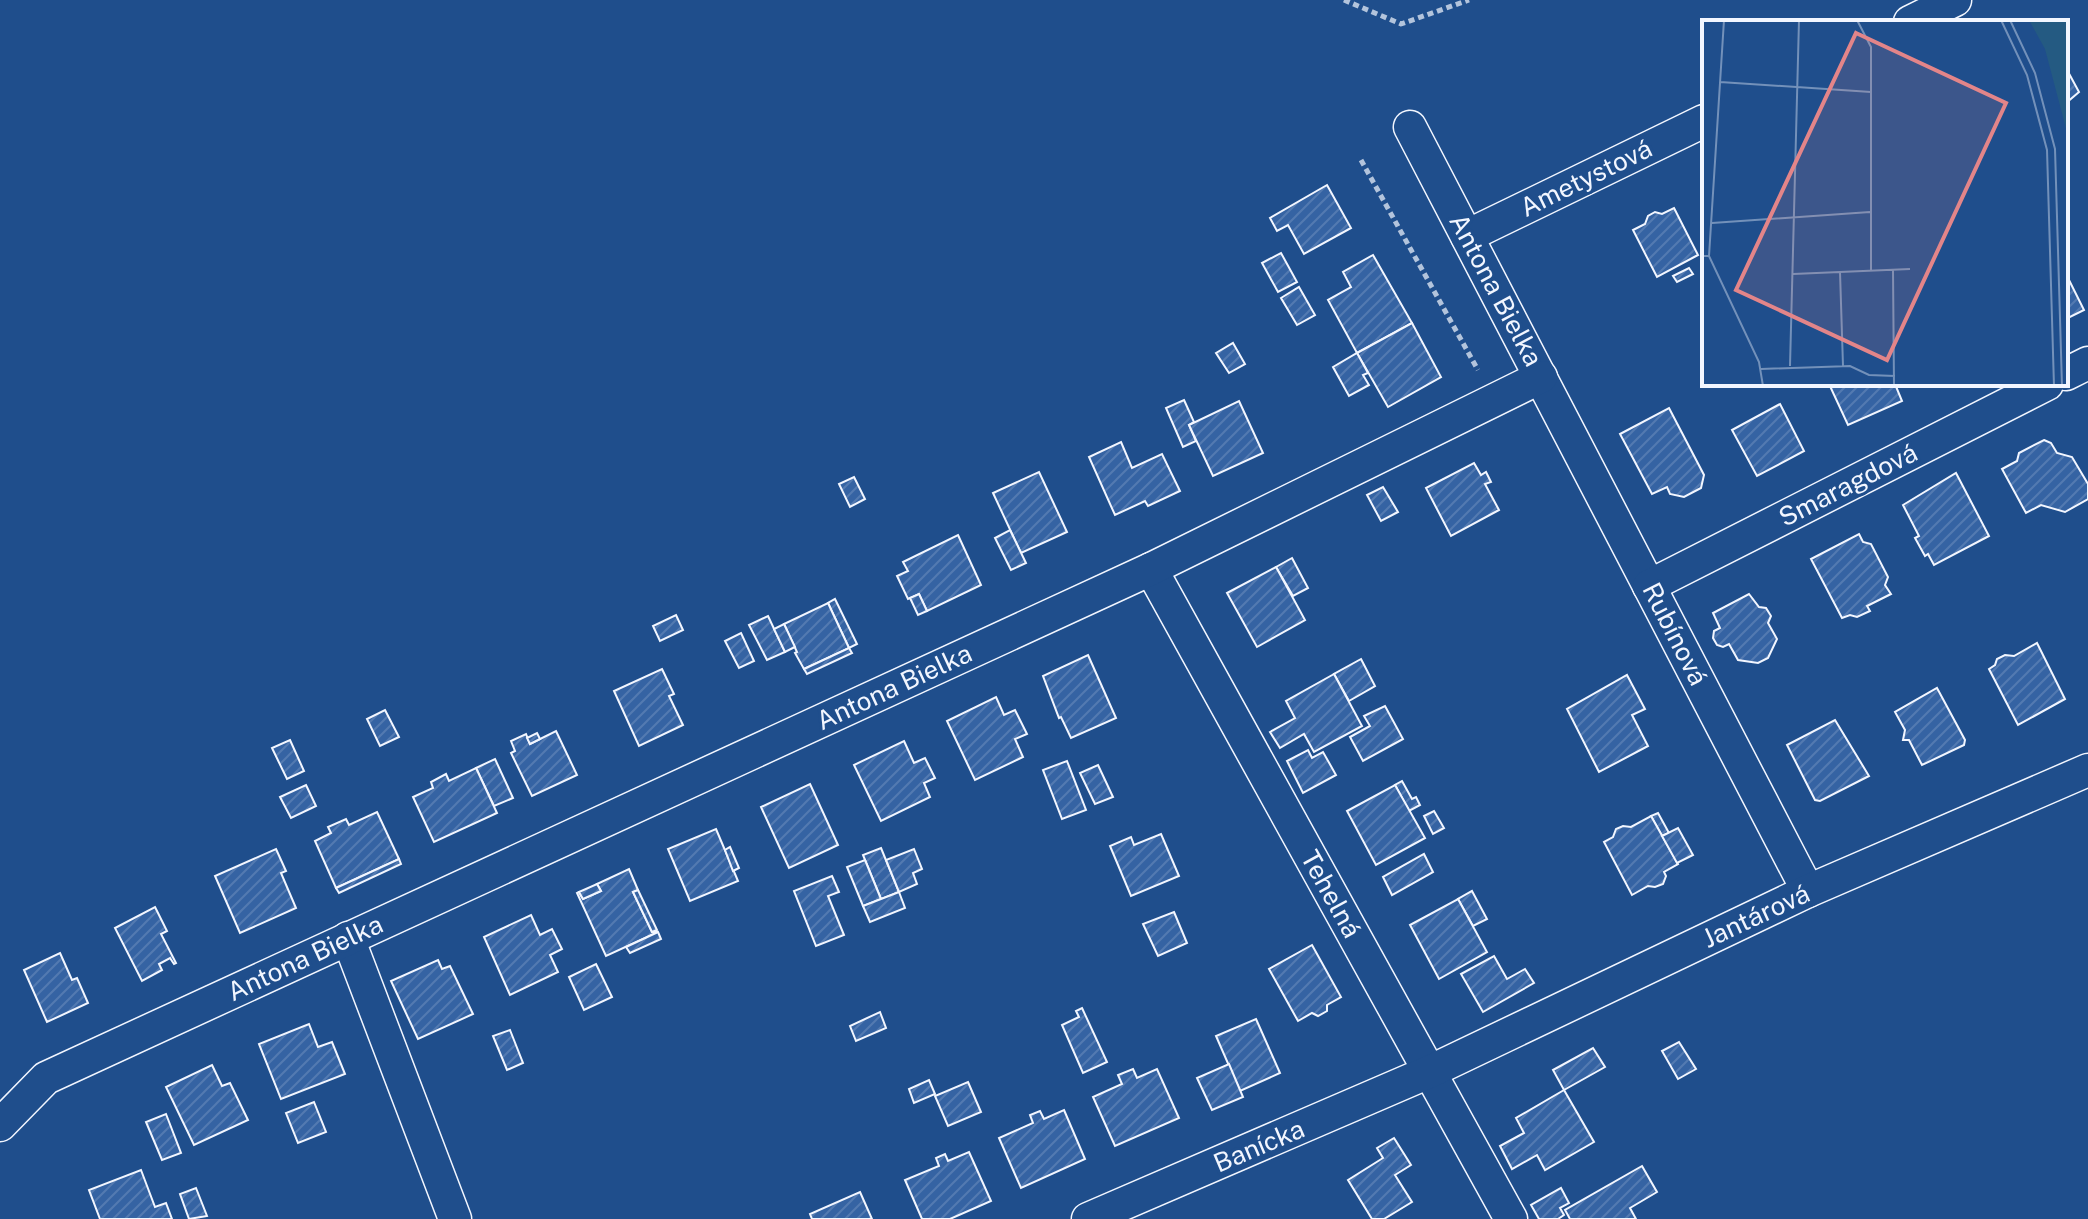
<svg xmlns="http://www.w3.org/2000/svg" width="2088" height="1219" viewBox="0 0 2088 1219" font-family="'Public Sans',sans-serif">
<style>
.building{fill:url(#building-hatch);stroke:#f2f6ff;stroke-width:2}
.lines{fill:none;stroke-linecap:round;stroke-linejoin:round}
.street-casing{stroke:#f2f6ff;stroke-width:35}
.path{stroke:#b3c4dc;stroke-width:5;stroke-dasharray:6 4;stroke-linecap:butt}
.street{stroke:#1f4e8c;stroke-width:32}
.labels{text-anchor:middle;stroke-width:6;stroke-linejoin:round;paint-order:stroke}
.street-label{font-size:26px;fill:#f2f6ff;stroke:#1f4e8c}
.inset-road{fill:none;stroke:#7391ba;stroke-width:2}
.view{fill:#e38589;fill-opacity:0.15;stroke:#e38589;stroke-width:4}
.inset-edge{fill:none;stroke:#f2f6ff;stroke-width:4}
</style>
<defs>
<pattern id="building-hatch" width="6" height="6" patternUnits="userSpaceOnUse" patternTransform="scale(2)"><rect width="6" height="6" fill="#3563a3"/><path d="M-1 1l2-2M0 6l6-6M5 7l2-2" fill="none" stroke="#537ab1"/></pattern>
</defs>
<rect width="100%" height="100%" fill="#1f4e8c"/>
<g class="building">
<polygon points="2066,68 2079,92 2066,103"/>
<polygon points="1327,185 1351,228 1304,254 1288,225 1277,231 1270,218"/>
<polygon points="1674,208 1698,255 1657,277 1633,230 1645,224 1648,216 1655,212 1662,214"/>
<polygon points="1281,253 1297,282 1278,292 1262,263"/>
<polygon points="1373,255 1412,323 1357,353 1328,300 1351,287 1343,272"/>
<polygon points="1689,268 1693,274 1677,282 1673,276"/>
<polygon points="2066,274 2084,310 2066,319"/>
<polygon points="1299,287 1315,315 1297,325 1281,298"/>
<polygon points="1412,323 1441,377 1388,407 1357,353"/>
<polygon points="1233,343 1245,364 1229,373 1216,353"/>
<polygon points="1357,353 1368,373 1363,375 1369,385 1349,396 1333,367"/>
<polygon points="1829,384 1895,384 1902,401 1848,425"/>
<polygon points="1184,400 1194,422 1189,425 1196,441 1183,447 1166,408"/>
<polygon points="1239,401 1263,453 1213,476 1189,425"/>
<polygon points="1780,404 1804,451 1757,476 1732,430"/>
<polygon points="1669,408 1704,475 1701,488 1684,497 1670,494 1667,487 1652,494 1620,434"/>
<polygon points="2044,440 2051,443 2057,453 2072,457 2088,484 2088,499 2065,512 2041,505 2026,513 2002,469 2017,461 2019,453"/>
<polygon points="1121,442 1132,468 1162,454 1180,491 1148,506 1145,501 1115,515 1089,457"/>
<polygon points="1474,463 1481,475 1486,472 1491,482 1485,484 1499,510 1451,536 1426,488"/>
<polygon points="1039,472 1067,532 1021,553 993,493"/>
<polygon points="1956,473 1989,536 1934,565 1928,554 1925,556 1915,538 1919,536 1903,505"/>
<polygon points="854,477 865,499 850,507 839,484"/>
<polygon points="1383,487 1398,512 1381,521 1367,495"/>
<polygon points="1010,530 1026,563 1011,570 995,538"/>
<polygon points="1859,534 1863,542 1871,544 1888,577 1885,585 1891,594 1867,606 1870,611 1857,617 1850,615 1842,618 1811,559"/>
<polygon points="958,535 981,585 927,611 919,594 908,599 897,576 908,571 903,562"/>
<polygon points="1292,558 1308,588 1293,596 1276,567"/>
<polygon points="1276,567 1305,620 1257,647 1227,593"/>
<polygon points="919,594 927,611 918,615 910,598"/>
<polygon points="1749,594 1759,607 1766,608 1771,616 1768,623 1777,639 1768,658 1758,663 1738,660 1729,644 1723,647 1717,645 1713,638 1714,631 1720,628 1713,613"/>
<polygon points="835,599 857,644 849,648 828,603"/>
<polygon points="828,603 849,648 804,669 795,653 797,652 784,624"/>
<polygon points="676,615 683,630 660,641 653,626"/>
<polygon points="768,616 785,652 767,660 749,625"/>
<polygon points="784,624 795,647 785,652 774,629"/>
<polygon points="741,633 754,661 739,668 725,641"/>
<polygon points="2037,643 2065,699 2018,725 1989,669 1995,665 1997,659 2005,655 2014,656"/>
<polygon points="849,648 852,653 807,674 804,669"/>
<polygon points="1088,655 1116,718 1071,738 1061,717 1059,718 1043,676"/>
<polygon points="1361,659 1375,686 1349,701 1334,674"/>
<polygon points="662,669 674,694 669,696 683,725 639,746 614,691"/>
<polygon points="1334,674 1362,726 1314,752 1304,734 1280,748 1270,732 1295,718 1286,701"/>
<polygon points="1627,675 1645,709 1632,715 1648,746 1599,772 1567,709"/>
<polygon points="1937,688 1965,740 1964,745 1922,765 1909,740 1903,740 1905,730 1895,712"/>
<polygon points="996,697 1004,715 1015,710 1027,734 1015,739 1023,757 975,780 947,721"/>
<polygon points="1385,706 1403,739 1363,761 1350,737 1370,726 1364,716"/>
<polygon points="385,710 399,737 380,746 367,719"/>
<polygon points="1835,720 1869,776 1820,801 1815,800 1787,745"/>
<polygon points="556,731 577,775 532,796 511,753 515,751 511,741 526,734 530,744"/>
<polygon points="537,733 540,739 530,744 527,738"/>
<polygon points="290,740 304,771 287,779 272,748"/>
<polygon points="904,741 914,763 925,758 935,778 924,783 930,797 881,821 854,765"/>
<polygon points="1308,750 1312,758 1323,752 1336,775 1303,793 1287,761"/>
<polygon points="495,759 513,798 494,806 476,768"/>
<polygon points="1067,761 1086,810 1062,819 1043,770"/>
<polygon points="1098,765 1113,797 1095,804 1080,773"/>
<polygon points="476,768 497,813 434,842 413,797 433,788 431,782 446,774 449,781"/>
<polygon points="1402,781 1412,799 1416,797 1420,805 1409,811 1395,785"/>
<polygon points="810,784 838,845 789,868 761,807"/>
<polygon points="306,785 316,806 291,818 280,797"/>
<polygon points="1395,785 1425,838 1376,865 1347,811"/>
<polygon points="1434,811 1444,828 1433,834 1424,816"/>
<polygon points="377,812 399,859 336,888 315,841 331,833 328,827 346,819 349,825"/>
<polygon points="1658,813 1669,833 1662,836 1651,816"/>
<polygon points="1651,816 1678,864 1664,872 1666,876 1663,884 1655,887 1648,886 1632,895 1604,842 1613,837 1616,829 1623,826 1631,827"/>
<polygon points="1678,828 1693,855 1677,863 1662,836"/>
<polygon points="716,829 738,881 690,901 668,849"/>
<polygon points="1161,834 1179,876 1131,896 1110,846 1131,837 1134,845"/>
<polygon points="730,847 739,868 733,871 725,850"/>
<polygon points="881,848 899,892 881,899 863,855"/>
<polygon points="276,849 286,871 281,873 296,908 240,933 215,876"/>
<polygon points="914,849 922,869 913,873 917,884 899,892 886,860"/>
<polygon points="1424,854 1433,872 1392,895 1383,877"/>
<polygon points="399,859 401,864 339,893 336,888"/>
<polygon points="865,860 881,899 863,906 847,867"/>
<polygon points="629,869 638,890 633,892 652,932 658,932 606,956 577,893 579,892 583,899 601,891 597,884"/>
<polygon points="832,876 839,892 828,896 844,935 816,946 794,891"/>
<polygon points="597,884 601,891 583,899 579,892"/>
<polygon points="638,890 657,930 652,932 633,892"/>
<polygon points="1472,891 1487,919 1473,926 1458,899"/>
<polygon points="899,892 905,908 870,922 863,906"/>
<polygon points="1458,899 1487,952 1439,979 1410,925"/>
<polygon points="155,907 167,931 161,934 176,963 174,964 170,958 159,964 162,970 142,981 115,928"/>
<polygon points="1174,912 1187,943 1158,956 1143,924"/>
<polygon points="531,915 540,935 552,929 562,949 550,955 558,972 510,995 484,937"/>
<polygon points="658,932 661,939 630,953 626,947"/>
<polygon points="1312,945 1341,997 1327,1005 1327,1011 1318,1016 1312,1013 1298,1021 1269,969"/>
<polygon points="60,953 72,980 77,978 88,1003 47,1022 24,970"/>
<polygon points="1494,956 1507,979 1525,969 1534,983 1483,1012 1461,974"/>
<polygon points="438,960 442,969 450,966 473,1014 418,1039 391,981"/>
<polygon points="596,964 612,997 584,1010 569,977"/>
<polygon points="1082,1008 1107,1062 1083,1073 1062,1025 1079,1017 1076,1011"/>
<polygon points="880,1012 886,1028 856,1041 850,1026"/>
<polygon points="1256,1019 1280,1073 1240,1091 1216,1036"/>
<polygon points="309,1024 318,1047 332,1042 345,1074 281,1099 259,1044"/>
<polygon points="510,1030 523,1063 507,1070 493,1036"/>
<polygon points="1679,1042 1696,1069 1678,1079 1662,1051"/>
<polygon points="1593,1048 1605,1067 1564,1090 1553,1070"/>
<polygon points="1229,1064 1243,1097 1212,1110 1197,1078"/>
<polygon points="212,1065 222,1086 230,1083 248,1120 194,1145 166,1087"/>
<polygon points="1133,1069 1137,1078 1157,1069 1179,1118 1115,1146 1093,1097 1122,1084 1118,1075"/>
<polygon points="929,1080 935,1094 914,1103 909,1089"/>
<polygon points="968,1082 981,1112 948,1126 935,1096"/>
<polygon points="1564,1090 1594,1142 1545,1170 1537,1155 1512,1169 1500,1146 1524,1133 1516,1118"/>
<polygon points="314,1102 326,1132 298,1143 286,1113"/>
<polygon points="1064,1110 1085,1159 1021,1188 999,1138 1033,1123 1030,1115 1040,1111 1044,1119"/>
<polygon points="166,1114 181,1153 162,1160 146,1122"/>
<polygon points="1394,1138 1411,1165 1395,1175 1412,1202 1384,1219 1372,1219 1348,1180 1383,1158 1377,1148"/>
<polygon points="969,1152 991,1201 950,1219 922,1219 905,1180 939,1166 936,1158 945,1154 948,1161"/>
<polygon points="1642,1166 1657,1192 1630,1208 1636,1219 1570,1219 1565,1210"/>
<polygon points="141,1170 155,1207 166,1203 172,1219 100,1219 89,1190"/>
<polygon points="196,1188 207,1216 189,1219 180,1194"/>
<polygon points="1561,1188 1569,1203 1560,1208 1564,1215 1558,1219 1539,1219 1531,1205"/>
<polygon points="860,1192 872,1219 812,1219 810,1214"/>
</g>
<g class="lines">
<defs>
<g id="street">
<polyline points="1910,22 1955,0"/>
<polyline points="1410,127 1808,891"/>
<polyline points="1467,236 1704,121"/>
<polyline points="2066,374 2088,363"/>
<polyline points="1151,569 1511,1219"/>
<polyline points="1649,586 2047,384"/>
<polyline points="348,938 455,1219"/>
<polyline points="0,1125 46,1078 1151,569 1541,377"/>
<polyline points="1088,1219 1429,1072 1808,891 2088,770"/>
</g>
</defs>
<use href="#street" class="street-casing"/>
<g class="path">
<polyline points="1344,0 1401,24 1469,0"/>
<polyline points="1361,160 1478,370"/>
</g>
<use href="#street" class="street"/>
</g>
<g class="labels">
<g class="street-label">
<text transform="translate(1586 178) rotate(-26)" y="9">Ametystová</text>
<text transform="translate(1496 290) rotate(62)" y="9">Antona Bielka</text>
<text transform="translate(1848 485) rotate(-27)" y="9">Smaragdová</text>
<text transform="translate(1675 634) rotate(63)" y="9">Rubínová</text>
<text transform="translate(894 687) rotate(-25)" y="9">Antona Bielka</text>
<text transform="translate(1331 894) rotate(61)" y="9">Tehelná</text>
<text transform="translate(1756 916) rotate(-25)" y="9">Jantárová</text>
<text transform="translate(305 958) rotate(-25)" y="9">Antona Bielka</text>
<text transform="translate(1259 1146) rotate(-23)" y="9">Banícka</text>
</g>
</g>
<g transform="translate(1702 20)">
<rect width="366" height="366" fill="#1f4e8c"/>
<path d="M327,0H366V116L343,29Z" fill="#245a82"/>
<path class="inset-road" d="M155,0L169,27V251M299,0L325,55L345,130L352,366M308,0L333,53L353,129L360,366M18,62L169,72M10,203L168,192M0,236H7L57,342L61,366M7,236L22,0M191,250L192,366M138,252L141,346M91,254L208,249M88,346L97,0M59,349L148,346L167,355L193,356"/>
<path class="view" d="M154,13L304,83L185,340L34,270Z"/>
<rect width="366" height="366" class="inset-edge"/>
</g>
</svg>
